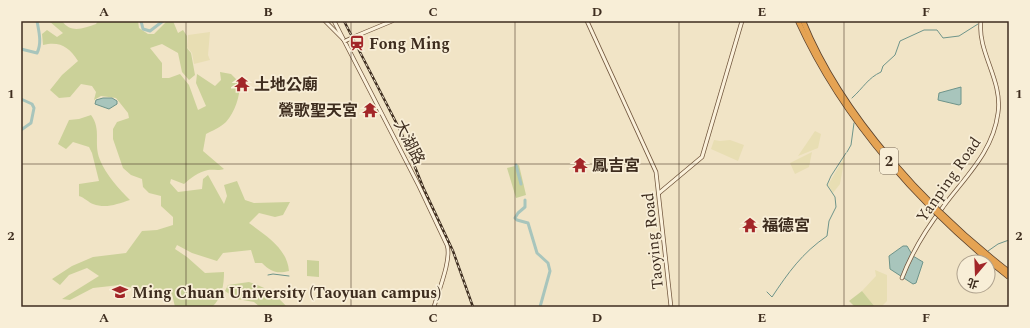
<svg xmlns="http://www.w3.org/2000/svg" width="1030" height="328" viewBox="0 0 1030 328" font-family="Spectral,'Noto Sans TC',serif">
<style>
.farmland{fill:#e8deb3}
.green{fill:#cbd199}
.water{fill:#a8c5bc;stroke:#6e948a}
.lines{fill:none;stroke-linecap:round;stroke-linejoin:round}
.stream{stroke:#6e948a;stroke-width:1}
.river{stroke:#a8c5bc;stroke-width:3}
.secondary-casing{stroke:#71563d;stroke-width:4.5}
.secondary{stroke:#fbf1db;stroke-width:3}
.rail-casing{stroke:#3e2d1f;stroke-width:2.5}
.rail{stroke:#f8eed7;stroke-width:1;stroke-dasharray:3;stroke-linecap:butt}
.secondary-bridge-casing{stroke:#71563d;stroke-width:4.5;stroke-linecap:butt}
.highway-bridge-casing{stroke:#5c432e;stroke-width:6;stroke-linecap:butt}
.secondary-bridge{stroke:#fbf1db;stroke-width:3}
.highway-bridge{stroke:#e5a353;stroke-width:4.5}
.grid{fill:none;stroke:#3e2d1f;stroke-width:1;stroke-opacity:0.55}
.labels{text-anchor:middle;stroke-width:3.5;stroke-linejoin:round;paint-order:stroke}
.shield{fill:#f8eed7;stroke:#766756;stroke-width:1}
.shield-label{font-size:15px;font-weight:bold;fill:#3e2d1f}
.poi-label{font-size:16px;font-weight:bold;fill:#3e2d1f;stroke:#f8eed7;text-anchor:start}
.street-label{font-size:16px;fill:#3e2d1f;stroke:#f8eed7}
.neatline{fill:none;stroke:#3e2d1f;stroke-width:1.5}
.grid-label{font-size:13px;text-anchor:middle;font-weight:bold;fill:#3e2d1f}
</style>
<rect width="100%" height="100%" fill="#f1e4c6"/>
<g class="farmland">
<polygon points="210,32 208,55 210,60 194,64 192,53 187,47 188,35"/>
<polygon points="815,131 821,134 818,148 798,156"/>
<polygon points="714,140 720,141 730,140 744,145 738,161 711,149"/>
<polygon points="812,152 809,167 795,174 790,163"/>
<polygon points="845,156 840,184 833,193 828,185"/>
<polygon points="875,270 887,275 887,301 881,307 875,307 862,291 876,276"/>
</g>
<g class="green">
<path d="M49,21H62C71,34 84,28 96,24L98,21H138L139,28L148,34H154L167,21H173L178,33L183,30L187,36V48L191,53L195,75L189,80L182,72L178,53L162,44L150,48L162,63V78H169L180,74L189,85L198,110L206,106L196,83L197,74L215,86L221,80L220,72L231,74L240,83C240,96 235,112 226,122C221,127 212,131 206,134L203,151L224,169C218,171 213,169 208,170C198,172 191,178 184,184L171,179L170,183L178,192L202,189L203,179L208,175L224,204L227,196L224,185L237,181L245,200L254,203L290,202L283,215L275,217L259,213L249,223C266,236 287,248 289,271C277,274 271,272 262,263H255L251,250L223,253L217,261L192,253L177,245L175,249L187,257L205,273L224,272C224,285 222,298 212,307H175L172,294H158L120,285L93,288L70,300L62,299L99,276L87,268L69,275L60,285L52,279L72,266L93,257L126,253L142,231L157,230L173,225V217L161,206V196L149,193L143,187L142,179L131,175L123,168L113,139V129L117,122L129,118L128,113L116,98L101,96L94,100L96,92L92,86L81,84L70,97L59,98L50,90L62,75L78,61C69,47 60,41 43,45L42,34L47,30L57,37L63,33Z"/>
<path d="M91,115C102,130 93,143 100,160C106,175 119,189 130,200C117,204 106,209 93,204C88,202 85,198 79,196V184L99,181L92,153L89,147L73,142L66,149L58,144L69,120L79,119Z"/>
<polygon points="519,165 526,195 516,198 507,168"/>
<polygon points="307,260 319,261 319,277 307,276"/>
<path d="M249,282C267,288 274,293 287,307H260L254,302L237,299L225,291L228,285Z"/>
<polygon points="862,291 875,307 855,307 849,301"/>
</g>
<g class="water">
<polygon points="961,87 961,104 959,105 938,100 939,93"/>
<polygon points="103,98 112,98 117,101 117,104 109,109 95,104 96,100"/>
<polygon points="903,246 907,246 913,256 923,262 916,283 913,284 890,269 889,256"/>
</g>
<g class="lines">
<g class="stream">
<path d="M852,98C864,87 868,78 881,72L883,66L895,55L900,41L924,30H937L943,38L959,36L978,24"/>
<polyline points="847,152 851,145 854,123"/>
<polyline points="988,251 998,244 1009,240"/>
<polyline points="268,275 273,274 289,276"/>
<path d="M767,292L772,297C788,273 802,253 827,236L829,221L836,207L835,197L827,185L831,176L846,153"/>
</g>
<g class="river">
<polyline points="141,21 143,29 150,31 163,21"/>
<path d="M21,49L37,53C42,43 39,32 37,21"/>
<polyline points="21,99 32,104 34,108 31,123 21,130"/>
<polyline points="516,165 521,184"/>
<polyline points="525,200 525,207 518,213 515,218 517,220 528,223 537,253 548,263 550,271 540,307"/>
</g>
<defs>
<g id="secondary">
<polyline points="325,21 345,41"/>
<path d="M334,21L419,186L447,245C452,259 438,292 434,307"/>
<polyline points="587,21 656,172 671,307"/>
<polyline points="356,36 392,21"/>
<polyline points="659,193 702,157 742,21"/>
<path d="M902,278C912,252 926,229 943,207C965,177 993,152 998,113C1003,80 977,52 981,21"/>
</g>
</defs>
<use href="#secondary" class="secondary-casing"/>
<use href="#secondary" class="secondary"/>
<defs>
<polyline id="rail" points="344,21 401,132 423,187 453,251 473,307"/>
</defs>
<use href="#rail" class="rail-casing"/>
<use href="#rail" class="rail"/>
<defs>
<polyline id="secondary-bridge" points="345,41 356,36"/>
<g id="highway-bridge">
<path d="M798,21C844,122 923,209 1009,277"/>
<path d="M803,21C842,117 928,209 1009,272"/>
</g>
</defs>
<use href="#secondary-bridge" class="secondary-bridge-casing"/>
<use href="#highway-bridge" class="highway-bridge-casing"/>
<use href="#secondary-bridge" class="secondary-bridge"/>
<use href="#highway-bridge" class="highway-bridge"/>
</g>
<path class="grid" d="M186,21V307M351,21V307M515,21V307M679,21V307M844,21V307M21,164H1009"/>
<defs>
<symbol id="station-bare" viewBox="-9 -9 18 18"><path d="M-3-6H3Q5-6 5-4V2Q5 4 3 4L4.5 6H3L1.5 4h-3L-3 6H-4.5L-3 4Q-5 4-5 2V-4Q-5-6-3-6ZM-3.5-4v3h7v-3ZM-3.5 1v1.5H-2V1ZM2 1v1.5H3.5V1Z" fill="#a22628" stroke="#f8eed7" stroke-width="2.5" paint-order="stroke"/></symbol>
<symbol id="temple-bare" viewBox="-9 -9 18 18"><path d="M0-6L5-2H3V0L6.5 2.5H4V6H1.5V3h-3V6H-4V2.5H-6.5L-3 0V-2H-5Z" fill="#a22628" stroke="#f8eed7" stroke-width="2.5" paint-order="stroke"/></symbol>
<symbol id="university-bare" viewBox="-9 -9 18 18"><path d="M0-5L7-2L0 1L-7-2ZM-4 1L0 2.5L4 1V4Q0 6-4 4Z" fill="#a22628" stroke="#f8eed7" stroke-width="2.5" paint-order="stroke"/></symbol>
</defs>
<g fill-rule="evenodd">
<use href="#station-bare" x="346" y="32" width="22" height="22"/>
<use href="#temple-bare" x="231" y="73" width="22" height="22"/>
<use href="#temple-bare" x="359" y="99" width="22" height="22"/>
<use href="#temple-bare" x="569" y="154" width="22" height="22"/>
<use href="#temple-bare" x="739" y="214" width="22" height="22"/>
<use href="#university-bare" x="109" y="281" width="22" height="22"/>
</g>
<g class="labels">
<rect class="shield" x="880" y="148" width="18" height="26" rx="3"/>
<g class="shield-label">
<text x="889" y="166">2</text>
</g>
<g class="poi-label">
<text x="369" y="49">Fong Ming</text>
<text x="254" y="90">土地公廟</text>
<text x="358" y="116" text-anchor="end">鶯歌聖天宮</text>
<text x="592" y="171">鳳吉宮</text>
<text x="762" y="231">福德宮</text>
<text x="132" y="298">Ming Chuan University (Taoyuan campus)</text>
</g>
<g class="street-label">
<text transform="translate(410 142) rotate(63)" y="6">大湖路</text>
<text transform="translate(948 179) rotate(-55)" y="6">Yanping Road</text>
<text transform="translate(652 241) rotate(-96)" y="6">Taoying Road</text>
</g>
</g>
<rect width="1030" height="328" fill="none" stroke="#f8eed7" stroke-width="44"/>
<g transform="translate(976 274) rotate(199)"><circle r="19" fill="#f8eed7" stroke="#aea18d"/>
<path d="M0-3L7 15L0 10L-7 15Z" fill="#a22628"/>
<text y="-6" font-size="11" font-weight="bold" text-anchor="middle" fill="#3e2d1f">北</text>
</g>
<rect x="22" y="22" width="986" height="284" class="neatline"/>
<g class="grid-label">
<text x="104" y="16">A</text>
<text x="268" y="16">B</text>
<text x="433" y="16">C</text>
<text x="597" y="16">D</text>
<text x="762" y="16">E</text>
<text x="926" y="16">F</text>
<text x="11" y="98">1</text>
<text x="1019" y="98">1</text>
<text x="11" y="240">2</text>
<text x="1019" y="240">2</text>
<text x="104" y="322">A</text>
<text x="268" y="322">B</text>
<text x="433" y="322">C</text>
<text x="597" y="322">D</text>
<text x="762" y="322">E</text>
<text x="926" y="322">F</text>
</g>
</svg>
